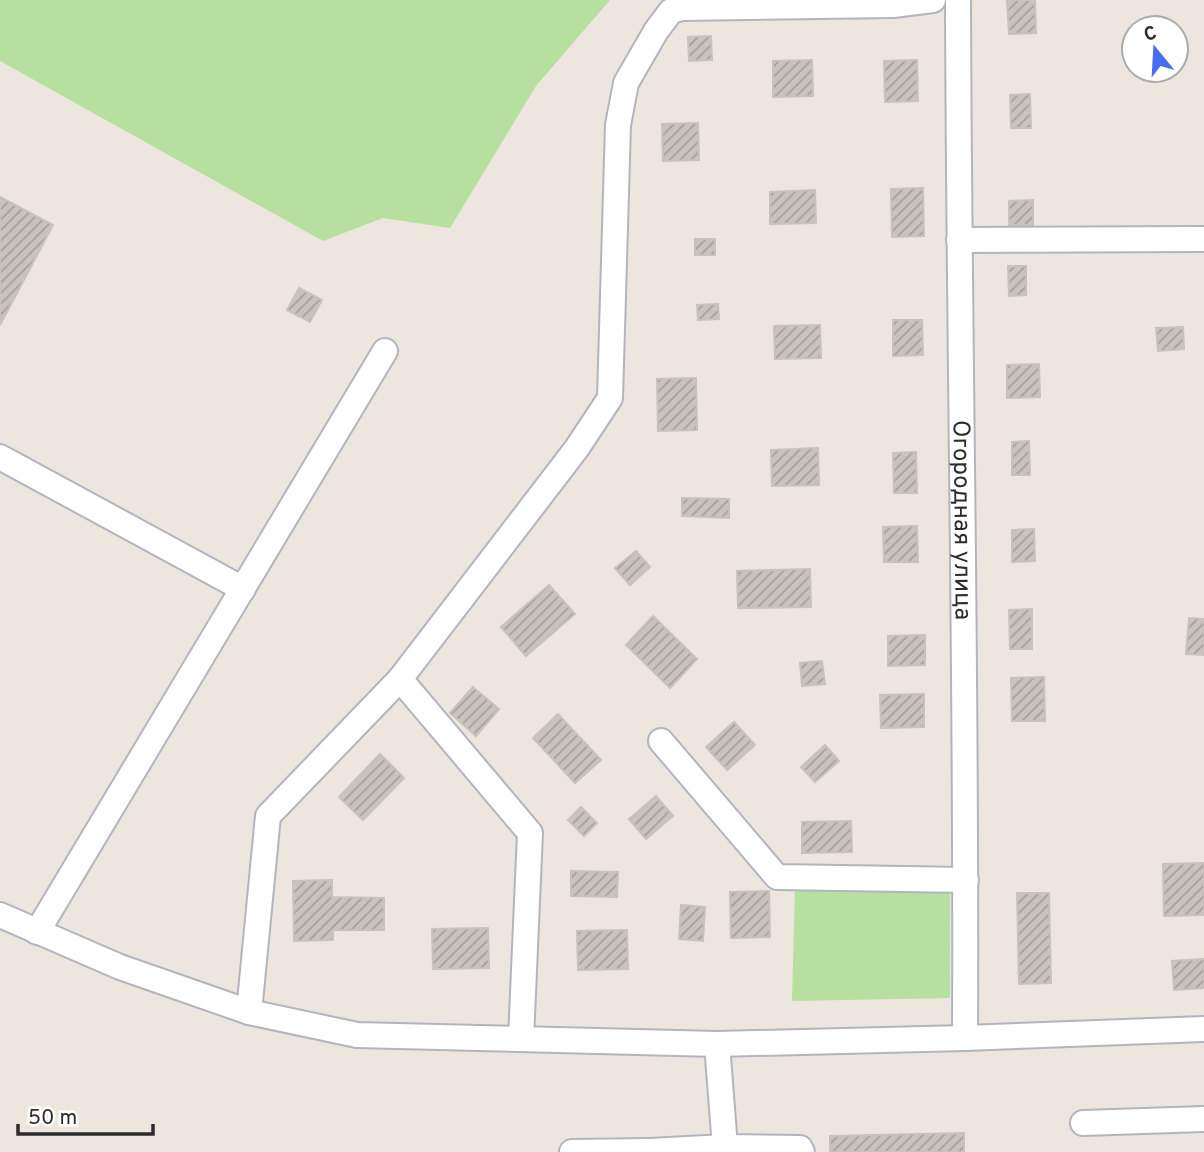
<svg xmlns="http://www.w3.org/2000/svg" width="1204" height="1152" viewBox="0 0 1204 1152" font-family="Overpass,sans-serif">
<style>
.park{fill:#b7df9f}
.building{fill:url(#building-hatch);stroke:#c8c2b8;stroke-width:2}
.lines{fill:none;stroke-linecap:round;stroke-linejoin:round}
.minor-casing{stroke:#b2b5be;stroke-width:28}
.minor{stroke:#fff;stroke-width:24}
.labels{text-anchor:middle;stroke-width:5;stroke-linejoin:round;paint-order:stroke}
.street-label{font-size:24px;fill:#2c2c2c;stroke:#fff}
</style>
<defs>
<pattern id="building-hatch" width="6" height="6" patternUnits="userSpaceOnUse" patternTransform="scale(1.75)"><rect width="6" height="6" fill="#c8c4bd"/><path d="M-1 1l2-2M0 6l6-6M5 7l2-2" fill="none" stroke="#a39f9a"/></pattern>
</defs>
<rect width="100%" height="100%" fill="#ece6df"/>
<g class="park">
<polygon points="0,0 610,0 536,86 450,228 383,218 323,241 0,61"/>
<polygon points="795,886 950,886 950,998 792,1001"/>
</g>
<g class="building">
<polygon points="1007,0 1035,0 1036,33 1009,34"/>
<polygon points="711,36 712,60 689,61 688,37"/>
<polygon points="812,60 813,96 773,97 773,61"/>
<polygon points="917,60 918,101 885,102 884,61"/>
<polygon points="1030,94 1031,128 1011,128 1010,95"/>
<polygon points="698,123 699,160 663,161 662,124"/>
<polygon points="923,188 924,236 892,237 891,189"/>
<polygon points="815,190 816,223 770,224 770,192"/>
<polygon points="0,197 53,225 0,325"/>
<polygon points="1033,200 1033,225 1009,225 1009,201"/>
<rect x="695" y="239" width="20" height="16"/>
<polygon points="1008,266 1026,266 1026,295 1009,296"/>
<polygon points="299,288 322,300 310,322 287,310"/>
<polygon points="718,304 719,319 698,320 697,305"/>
<polygon points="893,320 922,320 923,355 893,356"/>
<polygon points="820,325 821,358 775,359 774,326"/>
<polygon points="1183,327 1184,349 1158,351 1156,328"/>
<polygon points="1039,364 1040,397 1007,398 1007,365"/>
<polygon points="696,378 697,430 658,431 657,379"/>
<polygon points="1029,441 1030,475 1012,475 1012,442"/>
<polygon points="818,448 819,485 772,486 771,450"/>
<polygon points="916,452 917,493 894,493 893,453"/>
<polygon points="682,498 729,499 729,518 682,516"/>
<polygon points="917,526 918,562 884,562 883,527"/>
<polygon points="1034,529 1035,561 1012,562 1012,530"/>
<polygon points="636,551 650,567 630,585 615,568"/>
<polygon points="810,569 811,607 738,608 737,571"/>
<polygon points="549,585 575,614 526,656 501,627"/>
<polygon points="1032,609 1032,649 1010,649 1009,610"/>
<polygon points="653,616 697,659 670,688 626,645"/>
<polygon points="1189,618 1204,619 1204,655 1186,654"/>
<polygon points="925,635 925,665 888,666 888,636"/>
<polygon points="822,661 825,684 802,686 800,663"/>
<polygon points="1044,677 1045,721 1012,721 1011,678"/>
<polygon points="473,687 499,709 476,736 450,713"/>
<polygon points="924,694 924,727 881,728 880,695"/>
<polygon points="558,714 601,760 575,783 533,738"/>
<polygon points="734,722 755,745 727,770 706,747"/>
<polygon points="825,745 839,761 815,782 801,767"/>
<polygon points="380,754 404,778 363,820 339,797"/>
<polygon points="656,796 673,816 646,839 629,819"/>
<polygon points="581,807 597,823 584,836 568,820"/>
<polygon points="851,821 852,852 802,853 802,822"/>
<polygon points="1204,863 1204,915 1164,916 1163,864"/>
<polygon points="571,871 618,872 617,897 571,896"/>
<polygon points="332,880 332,897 384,898 384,930 333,930 333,940 294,941 293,881"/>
<polygon points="769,891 770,937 731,938 730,892"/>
<polygon points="1017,893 1049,893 1051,983 1019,984"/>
<polygon points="681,905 705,907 703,941 679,939"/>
<polygon points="488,928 489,968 433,969 432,929"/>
<polygon points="627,930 628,969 578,970 577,931"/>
<polygon points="1204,959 1204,988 1174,990 1172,961"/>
<polygon points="964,1133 964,1152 830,1152 830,1136"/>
</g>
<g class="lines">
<defs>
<g id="minor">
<path id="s1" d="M958,0C959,346 967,692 965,1038"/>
<polyline points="959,240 1204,239"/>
<polyline points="0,457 243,589"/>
<polyline points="400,679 530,833 521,1039"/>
<polyline points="661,741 777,877 966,880"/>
<polyline points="0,915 120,967 249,1012 357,1035 717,1044 965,1038 1204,1029"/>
<polyline points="37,932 385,351"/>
<polyline points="249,1012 268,816 400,679 577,448 610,398 618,125 626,83 656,31 671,11 682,8 893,5 933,0"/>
<polyline points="717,1044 725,1147 800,1148 802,1152"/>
<polyline points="1083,1123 1204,1119"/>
<polyline points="572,1152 650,1151"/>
<polyline points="650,1152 650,1151 725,1147 725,1152"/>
</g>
</defs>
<use href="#minor" class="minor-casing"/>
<use href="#minor" class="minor"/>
</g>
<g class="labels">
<g class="street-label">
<text dy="8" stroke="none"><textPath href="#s1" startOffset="520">Огородная улица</textPath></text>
</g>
</g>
<g transform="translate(1155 49) rotate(342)"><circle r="33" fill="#ffffff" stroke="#ababab" stroke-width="2"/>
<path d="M0-5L12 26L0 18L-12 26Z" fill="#496def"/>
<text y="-10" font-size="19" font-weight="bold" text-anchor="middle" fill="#2c2c2c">С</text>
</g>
<path d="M18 1124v10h135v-10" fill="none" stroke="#2c2c2c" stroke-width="3.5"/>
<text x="28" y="1124" font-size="21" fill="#2c2c2c" stroke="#ffffff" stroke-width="5" paint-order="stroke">50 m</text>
</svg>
